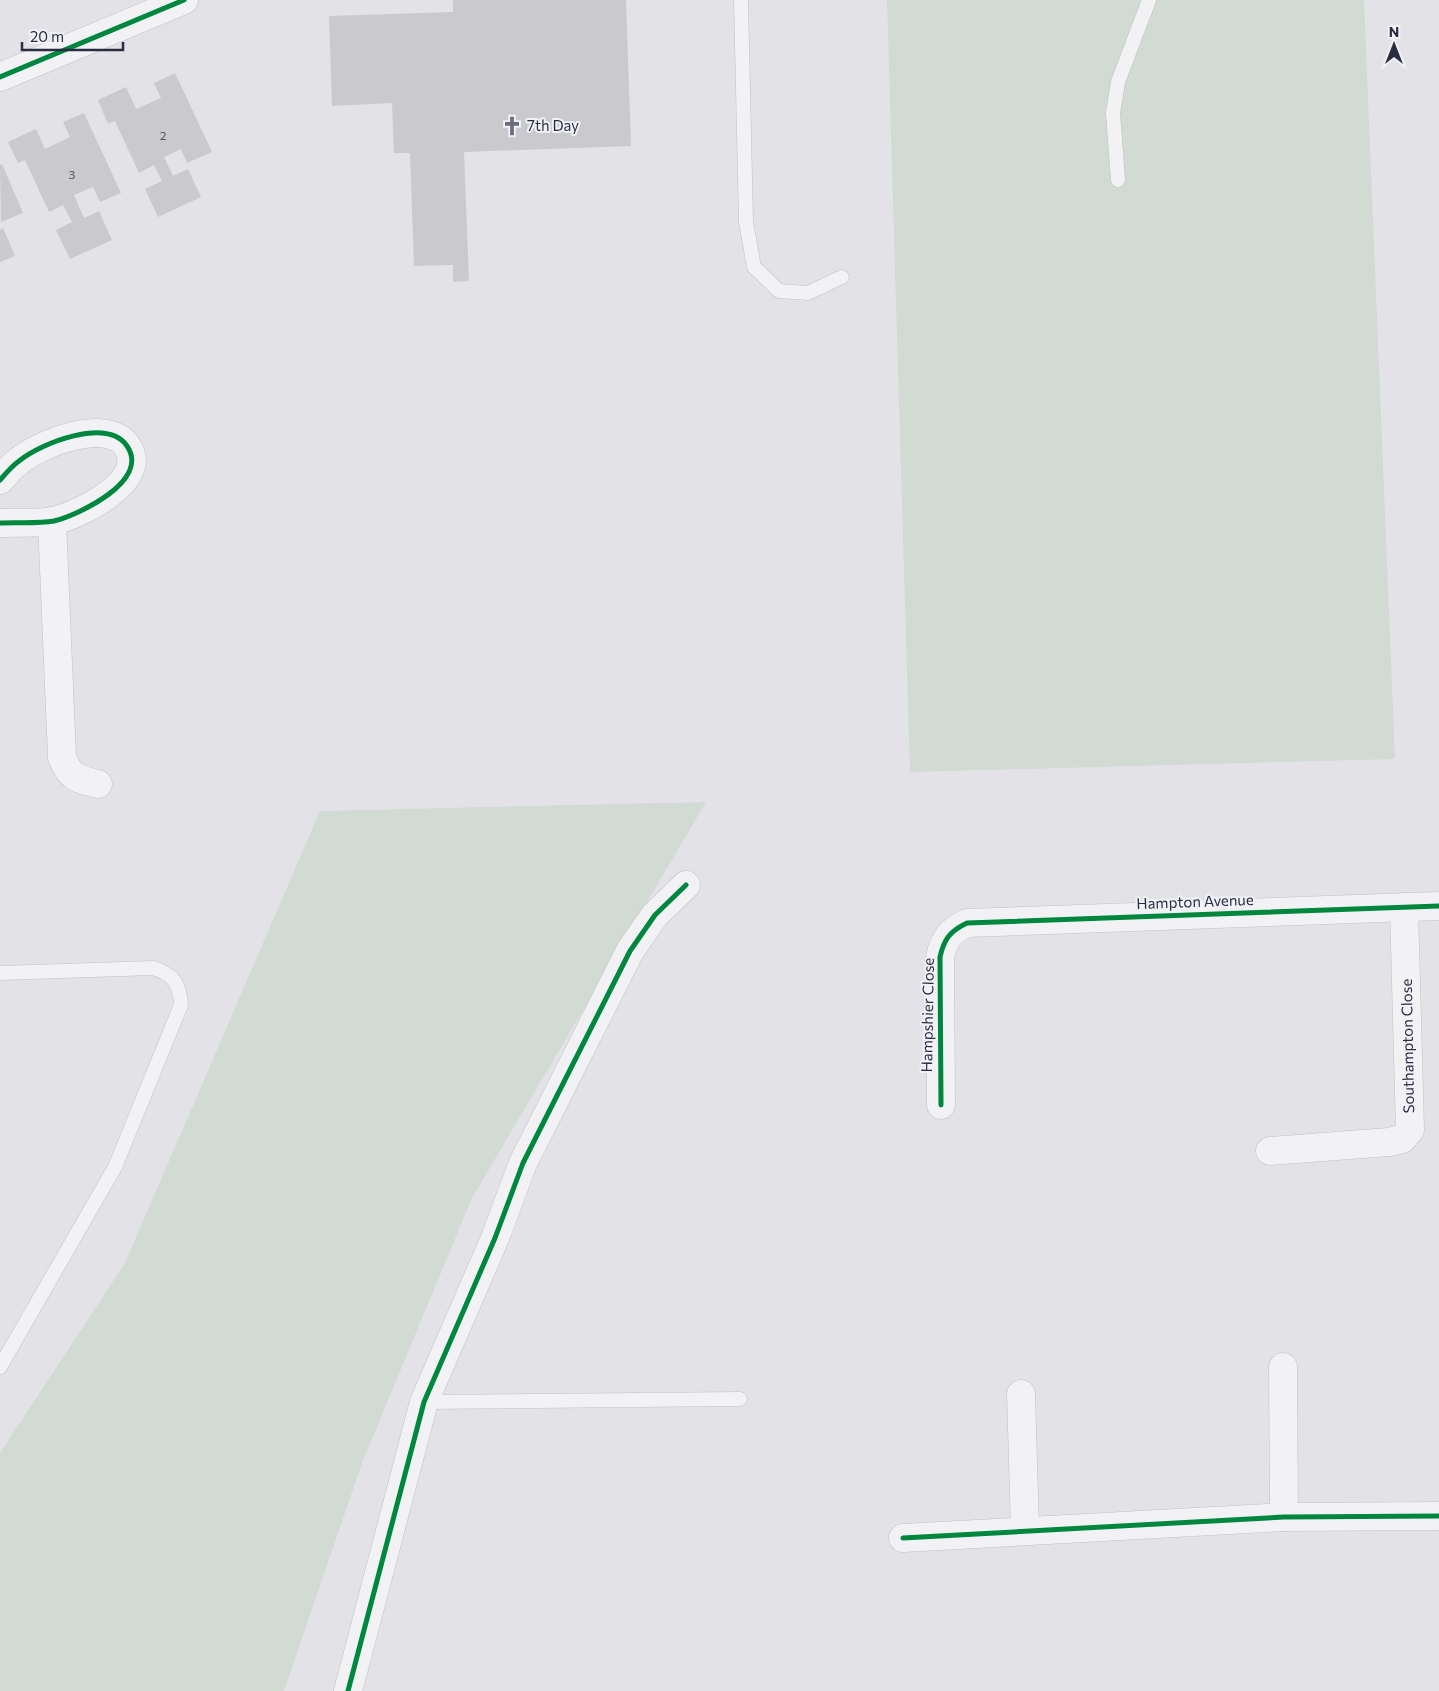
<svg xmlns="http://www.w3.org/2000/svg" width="1439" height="1691" viewBox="0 0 1439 1691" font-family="Commissioner,sans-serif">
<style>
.green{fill:#d1dad3}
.building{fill:#c9c9ce}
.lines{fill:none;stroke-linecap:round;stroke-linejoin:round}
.service-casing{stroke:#c1c1c5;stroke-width:15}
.minor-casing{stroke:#c1c1c5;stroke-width:29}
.tertiary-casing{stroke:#c1c1c5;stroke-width:29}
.service{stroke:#f2f2f5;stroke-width:14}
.minor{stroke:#f2f2f5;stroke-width:28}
.tertiary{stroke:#f2f2f5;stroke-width:28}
.cycleway-casing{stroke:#f1f2f7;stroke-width:8}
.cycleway{stroke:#00873e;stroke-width:5}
.labels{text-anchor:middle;stroke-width:4;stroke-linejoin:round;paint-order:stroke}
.number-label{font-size:12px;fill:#545666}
.poi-label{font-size:15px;fill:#2a2d41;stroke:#f1f2f7;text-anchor:start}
.street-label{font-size:15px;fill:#2a2d41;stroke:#f1f2f7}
</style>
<rect width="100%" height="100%" fill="#e3e3e7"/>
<g class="green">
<polygon points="887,0 1364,0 1395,759 910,772"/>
<polygon points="706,802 472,1198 362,1463 284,1691 0,1691 0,1453 125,1263 320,811"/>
</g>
<g class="building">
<polygon points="453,0 626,0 631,146 464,152 469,281 453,282 453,265 414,266 410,153 394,153 392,103 332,106 329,16 453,12"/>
<polygon points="175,73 212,152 187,163 181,149 164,157 173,176 188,169 201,197 158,217 145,189 162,181 154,165 139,173 115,121 108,124 98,100 126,87 136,109 161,98 154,83"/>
<polygon points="84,113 121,193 100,202 93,187 74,195 84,218 99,211 112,240 70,259 56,230 72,222 63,205 49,212 25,160 18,163 8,142 36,129 45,149 70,137 63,122"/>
<polygon points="2,164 23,213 1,222 0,165"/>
<polygon points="3,228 15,256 0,262 0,230"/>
</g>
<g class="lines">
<defs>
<g id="service">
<polyline points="741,0 746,222 754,267 779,291 808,293 842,277"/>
<polyline points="1118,180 1113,113 1118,82 1149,0"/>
<path d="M0,973L153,968C173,974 180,984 181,1005L115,1167L0,1367"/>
<polyline points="424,1402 740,1399"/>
</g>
<g id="minor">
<path d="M0,480C6,473 12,466 19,461C41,443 107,417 127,446C151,481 78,515 54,521C37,524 17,522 0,523"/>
<path d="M52,521L62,757C70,778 77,779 98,784"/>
<path d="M941,1105L940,957C944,939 950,931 967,923L1439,906"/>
<polyline points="1270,1151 1389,1142 1402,1139 1410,1130 1404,907"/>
<polyline points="1283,1367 1284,1517"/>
<polyline points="1021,1394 1025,1529"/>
<polyline points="903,1538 1284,1517 1439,1516"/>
<polyline points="348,1691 424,1402 495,1238 523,1163 630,951 655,915 686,885"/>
</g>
<polyline id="tertiary" points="0,77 184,0"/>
</defs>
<use href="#service" class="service-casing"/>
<use href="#minor" class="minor-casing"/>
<use href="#tertiary" class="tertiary-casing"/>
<use href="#service" class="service"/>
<use href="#minor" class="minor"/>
<use href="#tertiary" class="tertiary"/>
<defs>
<g id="cycleway">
<polyline points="0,77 184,0"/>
<path d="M0,480C6,473 12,466 19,461C41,443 107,417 127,446C151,481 78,515 54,521C37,524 17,522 0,523"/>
<path d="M941,1105L940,957C944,939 950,931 967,923L1439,906"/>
<polyline points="903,1538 1284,1517 1439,1516"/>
<polyline points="348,1691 424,1402 495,1238 523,1163 630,951 655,915 686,885"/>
</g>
</defs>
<use href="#cycleway" class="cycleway-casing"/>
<use href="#cycleway" class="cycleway"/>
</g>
<defs>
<symbol id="church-bare" viewBox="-9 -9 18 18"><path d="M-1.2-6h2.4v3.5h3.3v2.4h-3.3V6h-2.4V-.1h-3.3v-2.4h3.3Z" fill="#6b6d7b" stroke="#f1f2f7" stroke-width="2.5" paint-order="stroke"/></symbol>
</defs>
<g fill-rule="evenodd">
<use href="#church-bare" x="498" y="112" width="28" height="28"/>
</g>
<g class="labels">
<g class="number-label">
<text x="163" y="140">2</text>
<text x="72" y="179">3</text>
</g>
<g class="poi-label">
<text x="527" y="131">7th Day</text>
</g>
<g class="street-label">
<text transform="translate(1195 902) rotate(-2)" y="5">Hampton Avenue</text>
<text transform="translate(928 1015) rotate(-89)" y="5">Hampshier Close</text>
<text transform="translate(1408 1046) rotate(-91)" y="5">Southampton Close</text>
</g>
</g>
<g transform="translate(1394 45)" stroke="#f1f2f7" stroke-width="4" paint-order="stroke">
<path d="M0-4L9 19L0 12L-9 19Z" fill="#2a2d41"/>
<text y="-8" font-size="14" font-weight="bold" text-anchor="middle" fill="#2a2d41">N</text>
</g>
<path d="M22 42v8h101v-8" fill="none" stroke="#2a2d41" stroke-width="2.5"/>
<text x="30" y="42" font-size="15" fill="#2a2d41" stroke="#f1f2f7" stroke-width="4" paint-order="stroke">20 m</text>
</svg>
